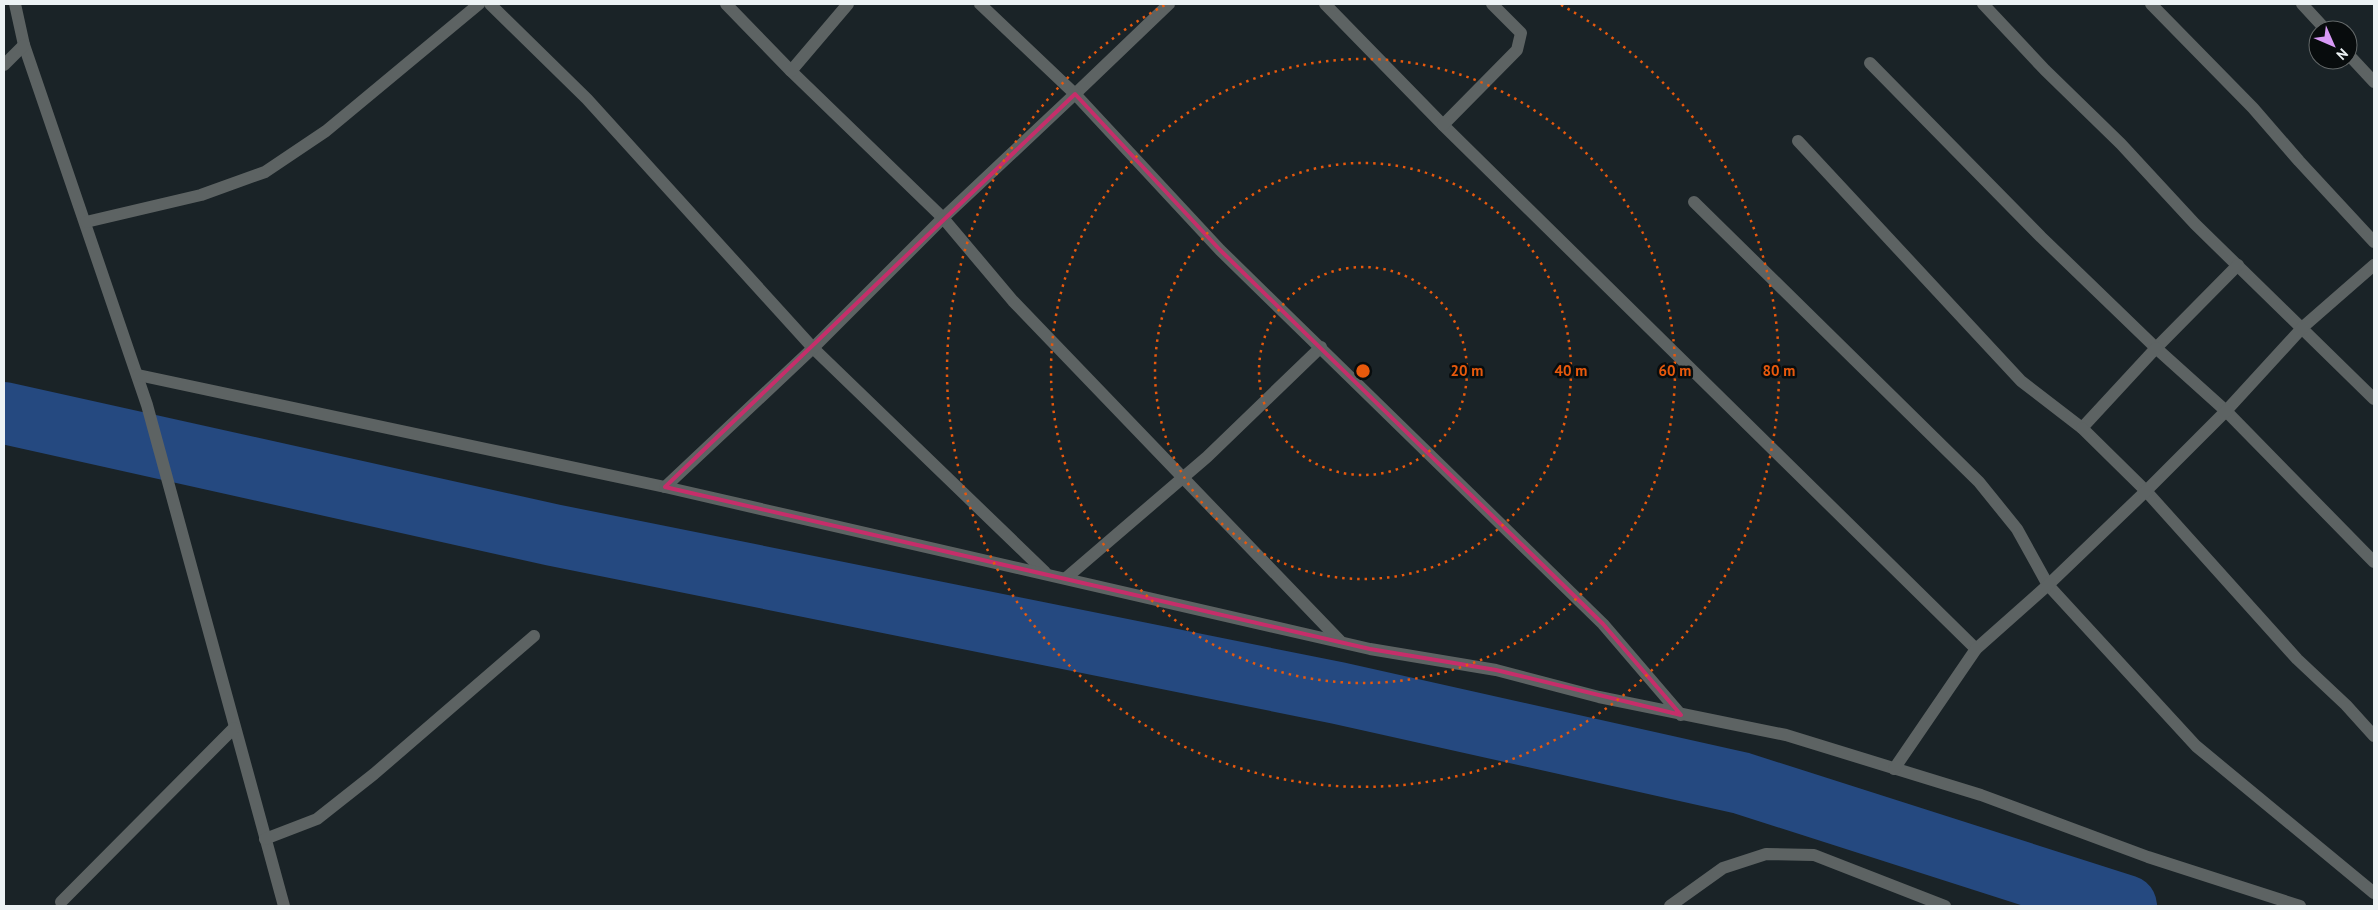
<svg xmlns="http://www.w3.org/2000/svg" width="2378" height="910" viewBox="0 0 2378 910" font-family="'PT Sans',sans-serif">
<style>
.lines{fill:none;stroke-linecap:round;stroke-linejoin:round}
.river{stroke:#254980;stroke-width:62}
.minor{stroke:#5d6363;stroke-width:12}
.marked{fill:none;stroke:#c62e6a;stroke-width:4;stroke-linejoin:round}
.ring{fill:none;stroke:#e8590c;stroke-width:2.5;stroke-dasharray:2.5 5}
.centre{fill:#e8590c;stroke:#080c0d;stroke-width:2.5}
.ring-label{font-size:15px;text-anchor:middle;font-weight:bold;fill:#e8590c;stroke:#080c0d;stroke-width:5;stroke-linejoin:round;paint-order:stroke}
</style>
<rect width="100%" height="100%" fill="#1a2327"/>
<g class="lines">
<polyline class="river" points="4,413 553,535 1338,693 1741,783 2126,906"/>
<g class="minor">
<polyline points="15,4 24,45 147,405 284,906"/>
<polyline points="490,4 587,99 813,348 1045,572"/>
<polyline points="726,4 791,71 943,218 1013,301 1341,642"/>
<polyline points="1169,4 1075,94 1220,250 1603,624 1681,715"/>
<polyline points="1325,4 1443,125 1976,649"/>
<polyline points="1983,4 2045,70 2121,144 2195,224 2374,399"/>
<polyline points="2151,4 2253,108 2299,161 2374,242"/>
<polyline points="2302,4 2326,30"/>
<polyline points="2348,54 2374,82"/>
<polyline points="1870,63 2041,237 2156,348 2238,265"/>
<polyline points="4,65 24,45"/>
<polyline points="791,71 848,4"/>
<polyline points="1443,125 1517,50 1521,33 1492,4"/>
<polyline points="1798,141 2021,381 2082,428 2156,348 2226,411 2374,562"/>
<polyline points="1694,202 1979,482 2017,529 2048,585 2196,746 2374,893"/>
<polyline points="86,222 201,195 265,172 326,131 479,4"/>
<polyline points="138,375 665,487 1370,649 1496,670 1599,697 1786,735 1981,795 2148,857 2300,906"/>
<polyline points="2082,428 2146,491 2297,659 2346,705 2374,736"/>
<polyline points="665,487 813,348 943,218 1075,94 980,4"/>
<polyline points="1066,578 1207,457 1321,347"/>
<polyline points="1894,769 1976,649 2048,585 2146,491 2226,411 2303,327 2374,265"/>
<polyline points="265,839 317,819 374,774 534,636"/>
<polyline points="61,902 234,728"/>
<polyline points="1670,906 1723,868 1766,854 1814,855 1945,906"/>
</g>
</g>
<path class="marked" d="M1075,94L1220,250L1603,624L1681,715L1496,670L1370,649L665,487Z"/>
<g class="ring">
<circle cx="1363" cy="371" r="104"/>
<circle cx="1363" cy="371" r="208"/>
<circle cx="1363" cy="371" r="312"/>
<path d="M1561 5A416 416 0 1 1 1165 5"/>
</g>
<circle cx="1363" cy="371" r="8" class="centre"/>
<g class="ring-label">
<text x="1467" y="376">20 m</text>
<text x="1571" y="376">40 m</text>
<text x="1675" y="376">60 m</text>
<text x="1779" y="376">80 m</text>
</g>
<rect width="2378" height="910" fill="none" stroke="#ecf2f4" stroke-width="10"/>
<g transform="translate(2333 45) rotate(135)"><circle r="24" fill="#080c0d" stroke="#636869"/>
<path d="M0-4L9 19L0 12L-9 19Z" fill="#d99af7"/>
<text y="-8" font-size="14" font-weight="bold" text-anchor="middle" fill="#ecf2f4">N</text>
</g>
</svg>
